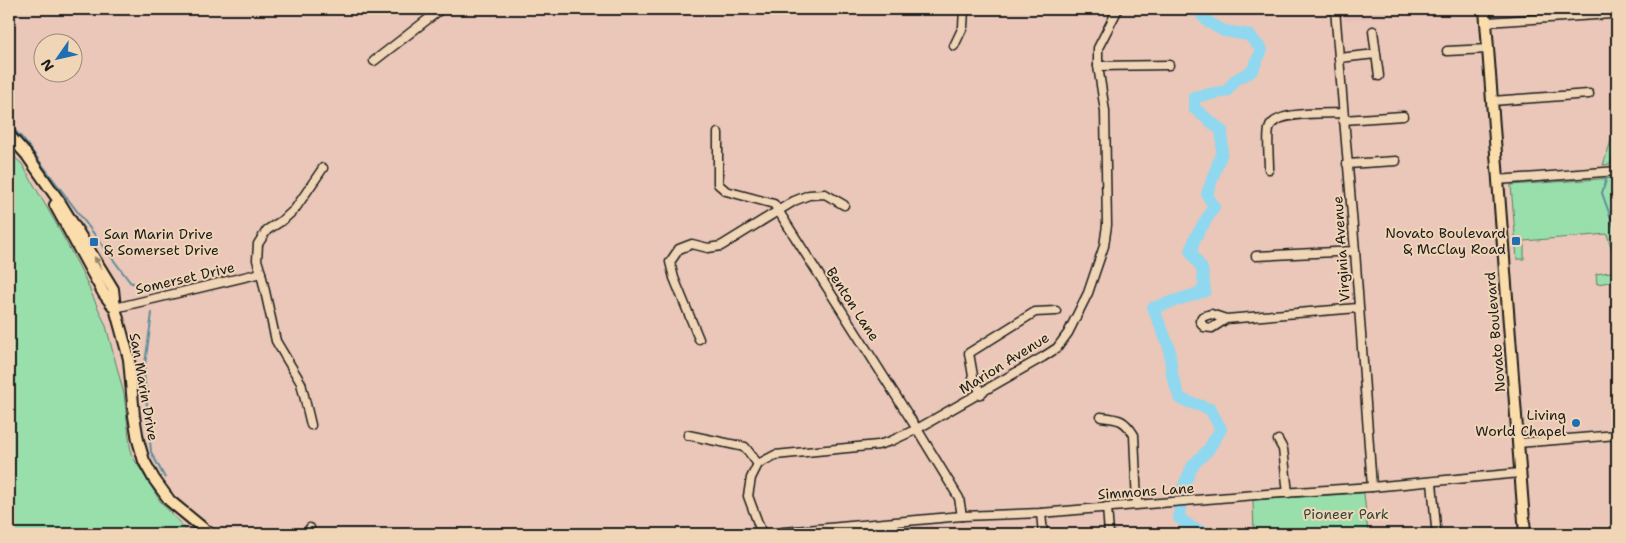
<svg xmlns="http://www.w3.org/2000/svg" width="1626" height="543" viewBox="0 0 1626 543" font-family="'Shantell Sans',sans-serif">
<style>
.built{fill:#e6bdb9}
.green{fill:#99dfac;stroke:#5a7e64}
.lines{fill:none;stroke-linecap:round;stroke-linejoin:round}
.stream{stroke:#618d9b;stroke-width:2}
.river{stroke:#8fd8f0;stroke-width:12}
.minor-casing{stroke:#1c1c1c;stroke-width:11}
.major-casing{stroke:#1c1c1c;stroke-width:14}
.minor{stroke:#f0d5b7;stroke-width:8}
.major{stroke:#fbddab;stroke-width:10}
.oneway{fill:#97866b}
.poi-dot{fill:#1f6fb2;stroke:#f0d5b7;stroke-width:2}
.labels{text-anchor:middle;stroke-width:4;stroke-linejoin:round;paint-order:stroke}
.poi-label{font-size:14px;fill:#1c1c1c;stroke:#f0d5b7;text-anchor:end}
.street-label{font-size:14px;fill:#1c1c1c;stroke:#f0d5b7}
.park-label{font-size:14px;fill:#354339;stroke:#f0d5b7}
</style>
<rect width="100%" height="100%" fill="#eac7b8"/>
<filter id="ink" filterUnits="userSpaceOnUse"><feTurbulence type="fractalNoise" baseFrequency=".02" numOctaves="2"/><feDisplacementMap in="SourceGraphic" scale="10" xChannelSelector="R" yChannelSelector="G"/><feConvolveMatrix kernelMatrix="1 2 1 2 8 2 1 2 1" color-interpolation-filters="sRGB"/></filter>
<g filter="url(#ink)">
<polygon class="built" points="1344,9 1471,9 1471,10 1345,20"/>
<g class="green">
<polygon points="1617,123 1617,163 1603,165"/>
<polygon points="9,152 22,164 58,227 82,272 106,326 124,394 131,454 160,501 190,534 9,534"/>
<polygon points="1614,178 1614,181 1617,181 1617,266 1607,234 1524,241 1524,259 1517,259 1511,185"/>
<polygon points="1617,271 1617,285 1616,281 1597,284 1596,274"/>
<polygon points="1364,493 1368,534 1254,534 1253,500"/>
</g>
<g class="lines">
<g class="stream">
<polyline points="9,124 23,139 130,282 142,287"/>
<polyline points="1611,163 1617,144"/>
<polyline points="1607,177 1602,193 1617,235"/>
<polyline points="152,313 144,372 151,452 165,478"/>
</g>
<g class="river">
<polyline points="1181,492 1193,465 1208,450 1221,429 1210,409 1180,399 1172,375 1169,347 1153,308 1205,291 1202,269 1191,252 1195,238 1214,207 1207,194 1222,152 1222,131 1194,108 1194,97 1227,91 1235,80 1252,71 1262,50 1249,35 1224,31 1208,22 1197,9"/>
<polyline points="1180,507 1179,518 1194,529 1208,534"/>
</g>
<defs>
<g id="minor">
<polyline points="1335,9 1355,251 1372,487"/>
<polyline points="1487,22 1611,14"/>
<polyline points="1373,31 1376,54"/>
<polyline points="954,46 963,27 964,9"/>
<polyline points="1447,51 1488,49"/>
<polyline points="1339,58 1376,54 1379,76"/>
<polyline points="374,61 441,9"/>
<polyline points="1098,66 1169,65"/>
<polyline points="1492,101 1589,94"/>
<polyline points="1343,120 1403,116"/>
<polyline points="718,133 718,184 726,191 774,204 917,429 959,498 962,516"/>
<polyline points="1347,164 1396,161"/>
<path d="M1269,169C1269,156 1267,141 1269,129C1273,110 1327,114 1343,113"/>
<polyline points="1497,180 1617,171"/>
<polyline points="1256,256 1355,251"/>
<polyline points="115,308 261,273"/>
<polyline points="1226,319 1212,328 1204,327 1200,321 1202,317 1211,314 1226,319 1358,308"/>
<polyline points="699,339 674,278 670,262 679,249 692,244 708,248 721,246 794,201 809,195 825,194 844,205"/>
<polyline points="981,394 973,376 969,353 1035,312 1056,311"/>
<path d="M1101,417C1119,419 1124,419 1134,435L1137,504"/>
<polyline points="311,425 301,383 276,341 261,273 257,260 258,244 267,230 283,220 295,209 323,168"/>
<polyline points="688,435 745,447 758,464"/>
<polyline points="1278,440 1283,449 1288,493"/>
<polyline points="1518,443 1617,435"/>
<polyline points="1432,482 1436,527"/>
<polyline points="1107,507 1109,534"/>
<polyline points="1041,513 1043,534"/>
<polyline points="307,534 310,528"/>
<polyline points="762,534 748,496 751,478 758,464 775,455 878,445 891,441 917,429 1043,357 1057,348 1068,333 1088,293 1104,246 1107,225 1105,111 1098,66 1098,48 1118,9"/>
<polyline points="774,534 784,532 962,516 1041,513 1267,494 1372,487 1520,473"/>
</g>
<g id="major">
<polyline points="1485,9 1525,534"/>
<polyline points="9,135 26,154 59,201 113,289 115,308 129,359 134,416 138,440 144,461 154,479 170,501 210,534"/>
<polyline points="55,205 104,294 114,307"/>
</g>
</defs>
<use href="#minor" class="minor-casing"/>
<use href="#major" class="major-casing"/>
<use href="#minor" class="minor"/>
<use href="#major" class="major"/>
</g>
<defs><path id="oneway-solid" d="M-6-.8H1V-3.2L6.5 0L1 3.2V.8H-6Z" transform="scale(1.25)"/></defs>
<use class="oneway" href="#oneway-solid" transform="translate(98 263) rotate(-120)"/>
</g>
<g class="poi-dot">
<rect x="1511" y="236" width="10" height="10" rx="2.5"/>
<rect x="89" y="237" width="10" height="10" rx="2.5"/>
<circle cx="1576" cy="423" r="5"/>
</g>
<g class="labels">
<g class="poi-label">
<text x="1506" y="238">Novato Boulevard<tspan x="1506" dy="16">&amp; McClay Road</tspan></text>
<text x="104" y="239" text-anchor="start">San Marin Drive<tspan x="104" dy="16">&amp; Somerset Drive</tspan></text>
<text x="1566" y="420">Living<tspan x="1566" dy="16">World Chapel</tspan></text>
</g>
<g class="street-label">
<text transform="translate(1341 249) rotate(-94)" y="5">Virginia Avenue</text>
<text transform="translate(185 278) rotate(-13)" y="5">Somerset Drive</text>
<text transform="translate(853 304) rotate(57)" y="5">Benton Lane</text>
<text transform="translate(1495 332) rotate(-95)" y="5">Novato Boulevard</text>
<text transform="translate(1004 363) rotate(-32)" y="5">Marion Avenue</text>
<text transform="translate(144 387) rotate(80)" y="5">San Marin Drive</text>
<text transform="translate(1146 491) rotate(-4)" y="5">Simmons Lane</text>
</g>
<g class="park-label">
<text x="1346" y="519">Pioneer Park</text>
</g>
</g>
<rect width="1626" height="543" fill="none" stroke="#f0d5b7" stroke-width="30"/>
<rect x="15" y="15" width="1596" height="513" fill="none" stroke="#1c1c1c" stroke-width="2" filter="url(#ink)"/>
<g transform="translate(58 58) rotate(236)"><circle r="24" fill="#f0d5b7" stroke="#9b8b79"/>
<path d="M0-4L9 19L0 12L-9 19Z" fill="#1f6fb2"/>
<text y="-8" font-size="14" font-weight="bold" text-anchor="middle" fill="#1c1c1c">N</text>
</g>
</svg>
